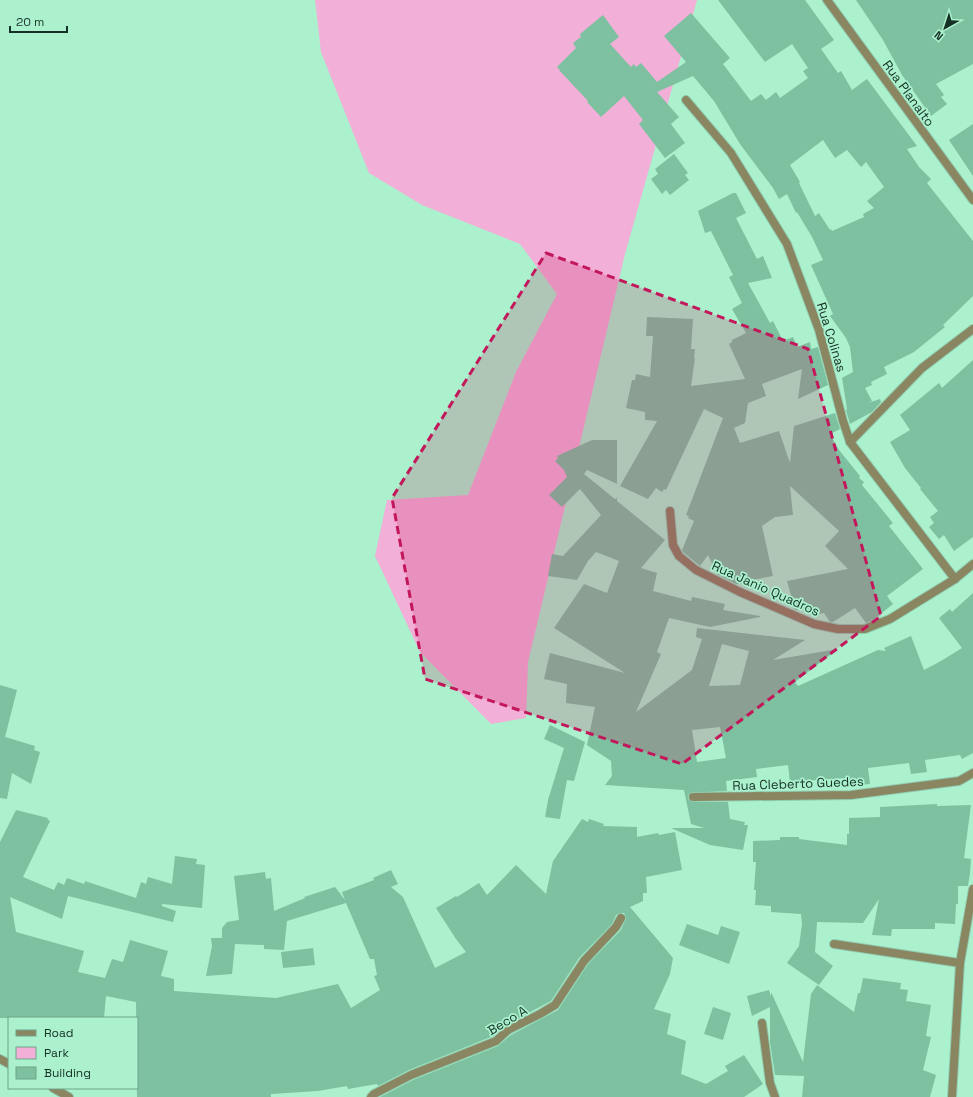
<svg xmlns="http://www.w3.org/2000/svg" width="973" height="1097" viewBox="0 0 973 1097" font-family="'Space Grotesk',sans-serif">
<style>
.green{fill:#f2afd7}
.building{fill:#7dc1a0;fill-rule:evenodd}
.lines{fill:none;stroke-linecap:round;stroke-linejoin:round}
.street-casing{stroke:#90ceb0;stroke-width:10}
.street{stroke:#8a8662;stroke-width:8}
.marked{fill:#c2185b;fill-opacity:0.2;stroke:#c2185b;stroke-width:3;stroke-dasharray:8 5;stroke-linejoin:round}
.labels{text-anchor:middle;stroke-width:3.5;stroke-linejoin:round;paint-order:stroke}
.street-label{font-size:13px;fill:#153125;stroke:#abf1ce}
</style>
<rect width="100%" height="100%" fill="#abf1ce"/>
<polygon class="green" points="315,0 697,0 625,254 528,662 526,718 491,724 420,652 375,556 387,500 468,495 516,372 557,294 520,244 422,205 369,173 321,52"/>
<g class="building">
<path d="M718,0H805L834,40L821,49L838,73L841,71L852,90L867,79L917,146L907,149L919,167L931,179L927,183L973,241V296L943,325L945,327L914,352L884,367L887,374L871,382L872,385L865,388L872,401L868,403L880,399L881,402L872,412L850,424L846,410L847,409L842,378L853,372L850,347L846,338L830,316L833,314L811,265L823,260L812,237L797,212L796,213L787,194L779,199L773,188L740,144L714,101L693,76L657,92L679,117L671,124L685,143L665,158L639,124L643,120L624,96L601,117L587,102L588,101L559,70H560L557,67L576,48L573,43L581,37L580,34L603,15L619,37L610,44L631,67L634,64L636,67L641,63L657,82L686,62L664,36L691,13L730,58L723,64L751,101L761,94L766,100L776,92L780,98L808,78L803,71L808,68L792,44L765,62ZM823,140L835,158L847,150L861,167L866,162L884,187L867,201L874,208L863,214L864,217L832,231L831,229L830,230L819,213L815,216L799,183L800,182L790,165Z"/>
<polygon points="856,0 973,0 973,64 936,84 944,95 941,97 947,104 931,116 902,75 883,40"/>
<polygon points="973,124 973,176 949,140"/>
<polygon points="674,154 688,173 685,175 689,180 670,195 666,190 662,194 651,179 658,174 655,169"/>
<polygon points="733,193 736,193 746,213 736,218 757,259 763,256 772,278 748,283 770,323 773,321 783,341 793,337 797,347 810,342 811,349 818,347 828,385 798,399 802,369 762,384 766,396 748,403 745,423 734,428 740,443 779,431 790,463 794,426 835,413 840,429 830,434 839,450 860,476 859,478 864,482 862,485 893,523 889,526 923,569 887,596 893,604 873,620 866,623 855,608 833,622 830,622 824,613 812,615 811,609 795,610 787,581 848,569 825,546 839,531 790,486 793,515 775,517 762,526 773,576 752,580 752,583 736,584 717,574 708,555 700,566 683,552 682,550 694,521 688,518 689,516 686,515 723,418 704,409 666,490 664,489 662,492 656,488 648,499 620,486 657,421 645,420 645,412 626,408 632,380 635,380 636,374 650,377 653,336 646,336 647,317 693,319 691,349 695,349 694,358 695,358 691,386 745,379 729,344 732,342 732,340 746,333 732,309 742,303 729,277 733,275 711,231 705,233 698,211"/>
<polygon points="973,360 973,537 954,551 944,535 939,539 929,527 934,523 930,517 938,511 920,489 921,488 905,468 890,442 910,430 900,415 939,383 942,388"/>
<path d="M592,440H617V484L587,470L584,474L615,499L617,498V501L665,540L641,568L657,573L653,591L691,601L692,597L725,604L723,610L760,616V617L710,627L669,618L657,652L661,654L636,712L692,670L702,639L696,637L697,628L805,640L773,660L838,649L795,682L798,686L878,650L886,651L884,648L911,636L924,670L941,661L962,648L939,618L950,609L952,612L973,593V753L962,759L960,755L925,760L927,772L911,774L909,763L868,768L870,784L847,786V778L790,782L788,765L756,769L757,777L726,781L727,791L690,793L688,797V799L693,802H728L730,819L745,822L744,825H748L743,850L710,845L671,828H704L691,824L684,790L605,785L612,776L611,761L587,745L595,707L566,703L567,684L544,679L550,653L625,673L554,628L584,584L607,593L619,561L596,552L588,561L577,580L548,576L552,554L563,556L601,515L580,489L562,507L549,495L567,477L564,470L555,461L558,458L557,456ZM722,644L749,651L740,685L709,686ZM720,727L726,758L697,762L692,730Z"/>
<polygon points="0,685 17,690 5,737 2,736 35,746 34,750 40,752 31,784 12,773 7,799 0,798"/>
<polygon points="550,725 585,742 574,781 567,780 560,819 545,817 548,800 564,748 544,739"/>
<polygon points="937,804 937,806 971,805 964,858 971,859 970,873 968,886 958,886 958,904 956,904 955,924 935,923 935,929 892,929 891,936 872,935 879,899 863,923 817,922 815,952 833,966 819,985 787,963 799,946 802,924 801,914 771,912 771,906 755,905 756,890 754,890 756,862 753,862 753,841 780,840 780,837 799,837 799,839 847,845 847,834 849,834 849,818 880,817 880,807"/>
<polygon points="16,810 48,818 47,819 50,821 23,877 54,890 58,882 64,885 67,878 84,884 85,881 136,898 141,882 146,884 148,877 172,884 175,856 197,859 196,864 205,865 202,908 162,904 162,906 176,911 173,922 68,896 62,919 10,897 16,932 84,951 78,972 105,978 112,959 123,962 130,940 168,951 161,976 174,979 174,991 276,998 338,984 351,1008 380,990 374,976 377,975 374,959 370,959 346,903 287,921 284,950 264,949 264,945 235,944 232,974 206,976 212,946 211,938 222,938 222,928 227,922 239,920 234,876 265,872 266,879 271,878 274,911 305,898 304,897 335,887 345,900 342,892 374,880 373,878 391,870 398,884 391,887 403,897 435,968 466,952 456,939 436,908 456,896 457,897 479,883 487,895 516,865 546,894 553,861 582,819 588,822 589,819 604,824 603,826 637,827 637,837 658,833 659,835 675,832 682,870 646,877 647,893 643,893 643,901 630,907 673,958 670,974 654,1009 671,1014 667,1034 686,1041 681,1074 706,1084 728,1071 725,1066 744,1055 763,1084 744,1097 380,1097 413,1080 498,1046 511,1035 558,1010 588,964 621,930 626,918 624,913 621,913 616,915 612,924 579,958 551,1001 506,1025 493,1036 409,1070 378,1086 377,1084 348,1089 347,1086 318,1091 271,1094 271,1097 137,1097 136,1002 106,996 104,1018 0,1018 0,842"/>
<polygon points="687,924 718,935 721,926 740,932 729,964 679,945"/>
<polygon points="313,948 315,965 283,968 281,952"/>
<polygon points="863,978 901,983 900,989 908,990 906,1001 931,1005 926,1036 931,1037 923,1070 936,1075 930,1097 802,1097 804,1076 775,1075 770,1042 770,1007 752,1016 747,996 769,990 771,997 771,992 803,1062 811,994 817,985 854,1012 858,993 860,993"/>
<polygon points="713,1007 731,1013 723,1040 704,1034"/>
</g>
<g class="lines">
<defs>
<g id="street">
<polyline points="827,0 973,200"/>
<polyline points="686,100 731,153 787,244 819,330 843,421 850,442 955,579"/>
<polyline points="850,442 922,368 973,329"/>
<polyline points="670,511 673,545 679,556 696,570 740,592 814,624 838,629 865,629 890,619 955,579 973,564"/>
<polyline points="693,797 851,795 959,781 973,773"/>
<polyline points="834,944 960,963"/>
<polyline points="762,1023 770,1083 775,1097"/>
<polyline points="0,1059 9,1064"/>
<polyline points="53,1088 69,1097"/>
<polyline points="371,1097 374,1094 411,1075 496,1041 508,1030 540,1014 555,1005 584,961 616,927 621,918"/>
<polyline points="952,1097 960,963 973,889"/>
</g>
</defs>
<use href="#street" class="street-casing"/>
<use href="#street" class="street"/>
</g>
<path class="marked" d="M546,253L808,349L881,616L682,764L425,679L392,498Z"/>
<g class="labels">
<g class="street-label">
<text transform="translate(909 93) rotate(54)" y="5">Rua Planalto</text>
<text transform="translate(832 337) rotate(73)" y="5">Rua Colinas</text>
<text transform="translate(766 588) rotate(24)" y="5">Rua Janio Quadros</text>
<text transform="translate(798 783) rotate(-2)" y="5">Rua Cleberto Guedes</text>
<text transform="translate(507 1020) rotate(-31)" y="5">Beco A</text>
</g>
</g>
<rect x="8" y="1017" width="130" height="72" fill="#abf1ce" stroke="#6fa48a"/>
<rect x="16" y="1030" width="20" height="6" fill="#8a8662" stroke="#6fa48a"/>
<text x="44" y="1037" font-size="12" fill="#153125">Road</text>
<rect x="16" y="1047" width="20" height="12" fill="#f2afd7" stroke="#6fa48a"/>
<text x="44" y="1057" font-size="12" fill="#153125">Park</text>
<rect x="16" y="1067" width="20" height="12" fill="#7dc1a0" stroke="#6fa48a"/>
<text x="44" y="1077" font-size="12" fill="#153125">Building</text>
<g transform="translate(945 28) rotate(219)" stroke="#abf1ce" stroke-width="3" paint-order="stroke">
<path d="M0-3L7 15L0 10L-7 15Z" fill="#153125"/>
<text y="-6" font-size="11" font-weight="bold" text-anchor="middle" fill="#153125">N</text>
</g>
<path d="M10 26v6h57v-6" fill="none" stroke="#153125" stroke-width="2"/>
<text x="16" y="26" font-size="12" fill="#153125" stroke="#abf1ce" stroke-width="3" paint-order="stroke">20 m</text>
</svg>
